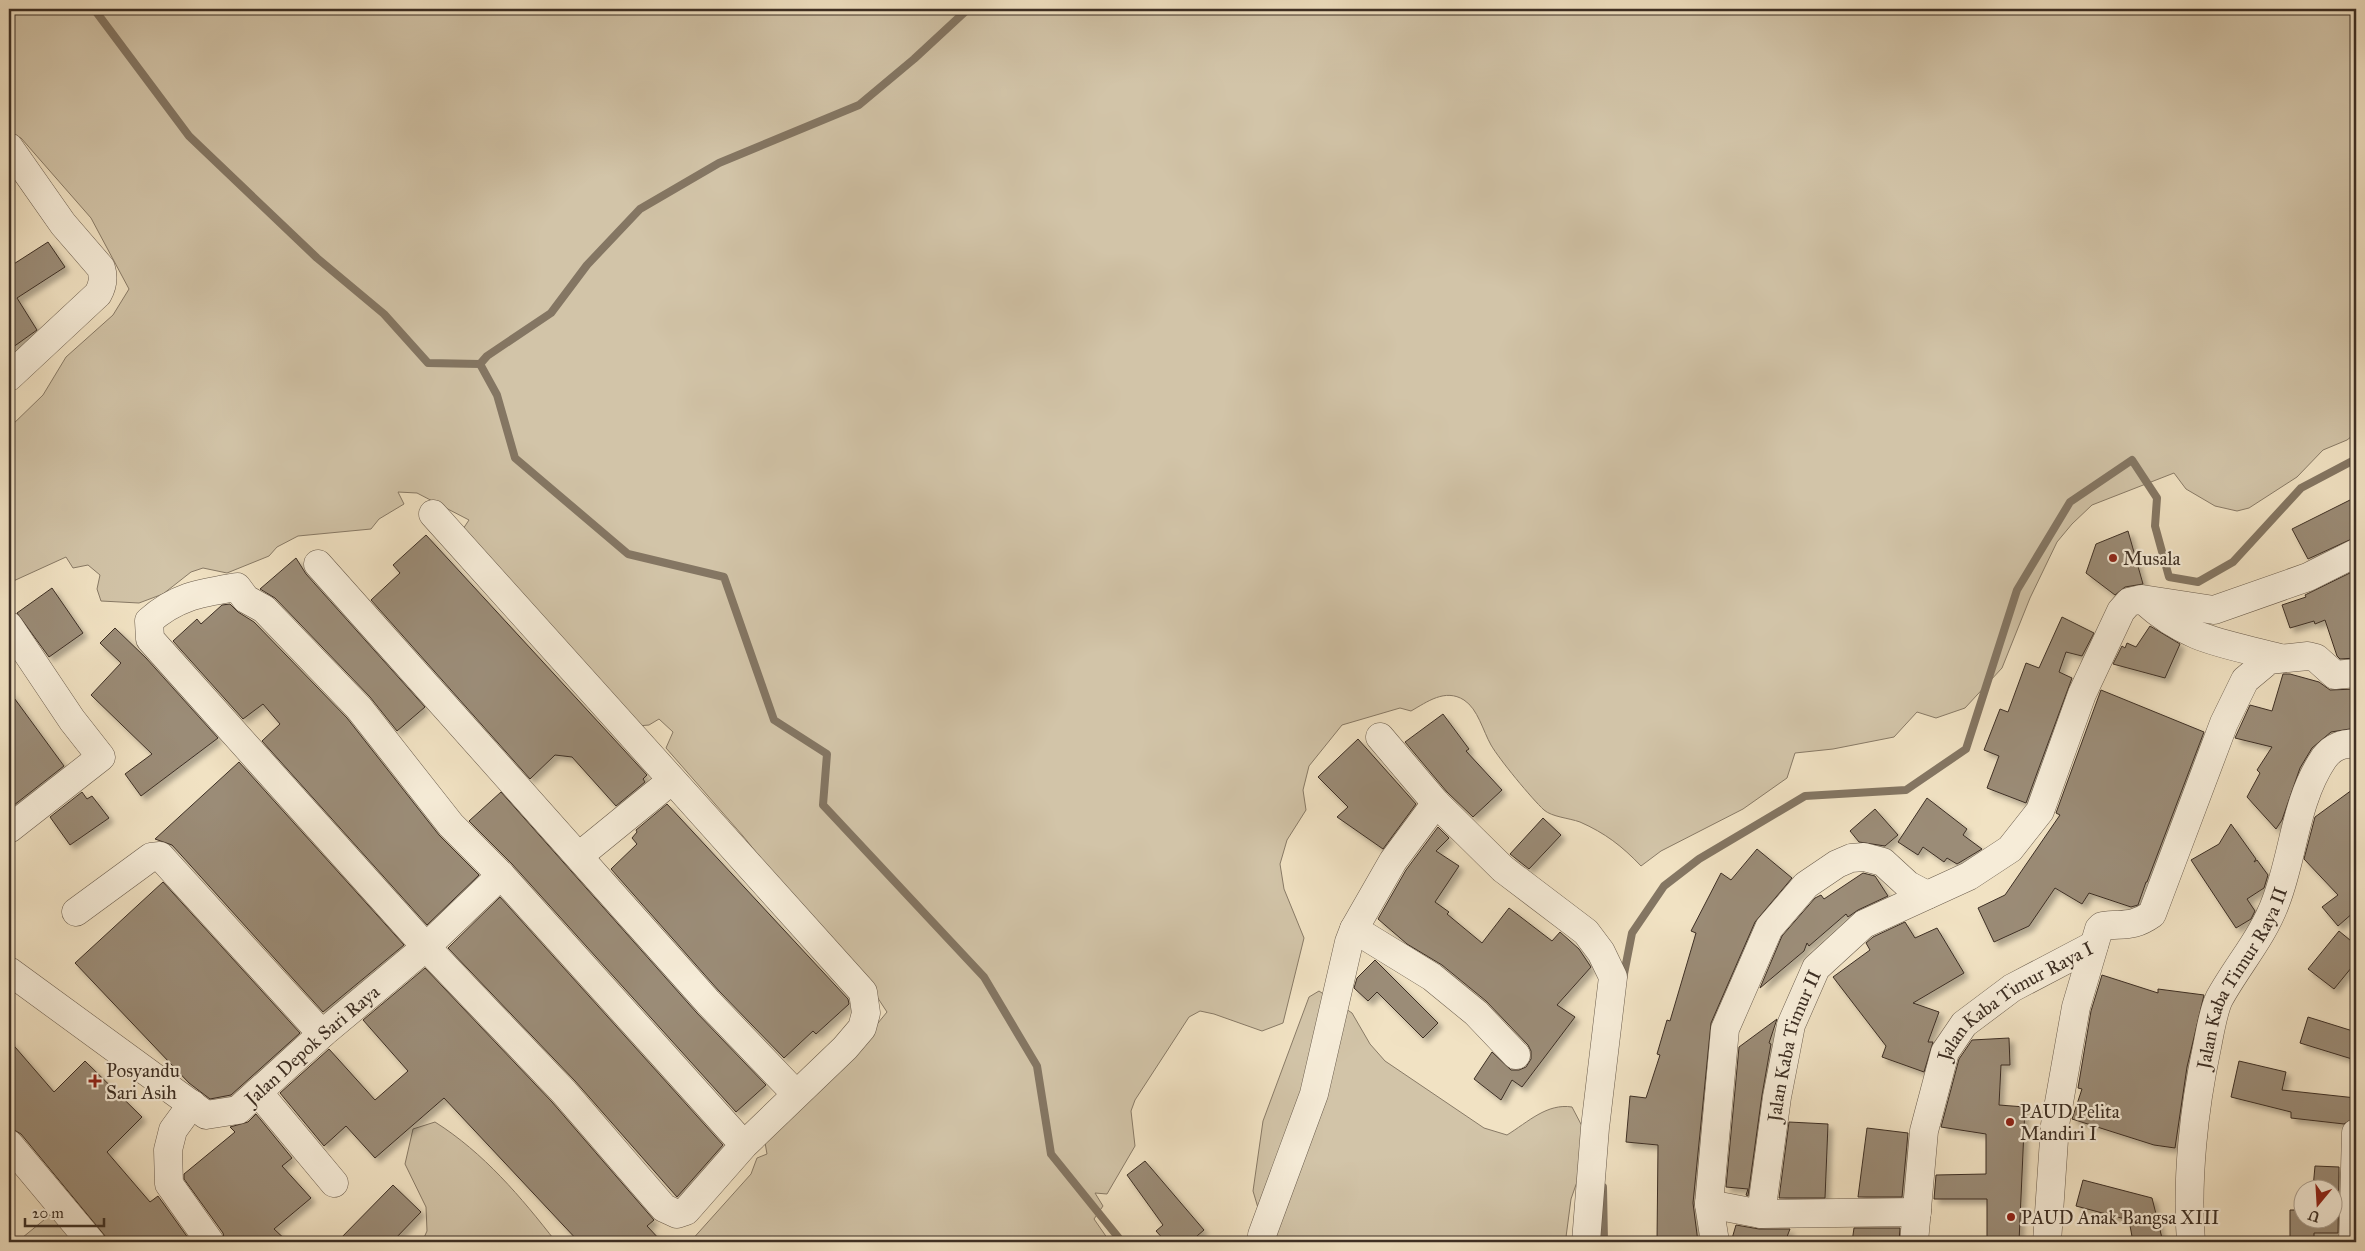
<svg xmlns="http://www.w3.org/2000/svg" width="2365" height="1251" viewBox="0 0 2365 1251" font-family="'IM FELL Great Primer',serif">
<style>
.green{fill:#d2c4a8;stroke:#887a66}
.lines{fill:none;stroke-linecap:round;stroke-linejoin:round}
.stream{stroke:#847663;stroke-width:8}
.building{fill:#9b8c77;stroke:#3d2f24;filter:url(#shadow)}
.street-casing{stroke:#6a5c4c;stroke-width:29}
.street{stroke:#f6ecd8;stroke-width:28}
.poi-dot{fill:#8f2418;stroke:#f6ecd8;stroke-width:2}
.labels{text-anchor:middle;stroke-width:4.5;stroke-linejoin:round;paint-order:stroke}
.poi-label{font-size:19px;fill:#3d2f24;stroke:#f6ecd8;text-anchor:start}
.street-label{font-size:19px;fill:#3d2f24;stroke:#f6ecd8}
</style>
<defs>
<filter id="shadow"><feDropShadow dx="4.5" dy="4.5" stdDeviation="2.5" flood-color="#0004"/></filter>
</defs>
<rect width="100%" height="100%" fill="#f1e2c3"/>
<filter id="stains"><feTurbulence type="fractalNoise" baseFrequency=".004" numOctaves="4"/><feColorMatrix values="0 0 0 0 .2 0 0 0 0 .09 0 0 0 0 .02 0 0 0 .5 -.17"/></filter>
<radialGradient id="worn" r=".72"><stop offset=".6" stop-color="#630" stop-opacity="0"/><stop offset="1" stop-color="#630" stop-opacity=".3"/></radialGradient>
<g class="green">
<path d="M9,9H2356V433L2347,440L2323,450L2297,477L2249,508L2237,511L2215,506L2186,489L2174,473L2092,505L2072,524L2057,542L2030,598L2002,668L1965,708L1936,718L1917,712L1894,737L1833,749L1795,753L1787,778L1743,809L1661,851L1641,866C1622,846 1605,833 1580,822C1569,818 1552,817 1544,810C1532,799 1499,759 1491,745C1483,731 1478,709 1464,700C1445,688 1427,702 1411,711L1400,708L1342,725L1309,766L1303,790L1306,810L1287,840L1280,864L1284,889L1304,938L1283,1023L1262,1031L1214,1014L1200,1011L1189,1017L1135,1100L1131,1111L1135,1146L1107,1194L1095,1193L1103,1206L1094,1219L1110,1242H690L751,1174L757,1158L767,1154L764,1137L869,1034L887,1012L858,968L806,914L743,836L666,748L673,732L659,719L649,725L638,726L461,532L469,520L417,493L398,492L404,504L379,519L371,529L298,536L277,547L269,556L227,573L203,568L191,572L163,594L139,603L101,601L97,589L100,575L88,565L73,568L66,557L9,583V428L43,395L66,357L113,315L129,289L91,218L21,138L9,132Z"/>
<path d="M1319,991L1352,1013L1370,1044L1385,1061L1484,1128L1507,1135C1528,1122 1547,1103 1572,1107L1583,1128L1579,1176L1571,1199L1566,1237L1562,1242H1265L1267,1238L1253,1191L1263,1121L1309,997Z"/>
<path d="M435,1122C484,1153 521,1197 556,1242H422L427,1231L426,1207L405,1164L413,1129Z"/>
<polygon points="61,1206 91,1242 17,1242"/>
</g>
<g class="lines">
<g class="stream">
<polyline points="94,9 189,136 317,258 384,314 428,363 480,364 497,395 515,458 628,554 724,577 774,720 827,754 823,805 984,977 1037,1066 1051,1154 1122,1242"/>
<polyline points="480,364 487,356 551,313 587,265 640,209 719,163 859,105 914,59 968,9"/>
<polyline points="1623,979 1632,933 1664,886 1699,859 1805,796 1906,790 1966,749 2017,590 2070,502 2132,460 2157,498 2155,526 2169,577 2198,582 2233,562 2301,488 2356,459"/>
<polyline points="1603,1187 1604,1242"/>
</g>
</g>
<g class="building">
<polygon points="48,242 65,267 17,298 37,330 9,350 9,267"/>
<polygon points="2356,497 2356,537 2308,559 2292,529"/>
<polygon points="2128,531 2143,584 2125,587 2115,595 2086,573 2096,544"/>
<polygon points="426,535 647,775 643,779 645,782 616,806 572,757 555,755 530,779 371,600 400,573 393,565"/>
<polygon points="296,558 306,574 425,707 397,731 370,697 275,598 260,589"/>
<polygon points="2356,570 2356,658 2340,659 2337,656 2325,620 2315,624 2314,621 2290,628 2282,605 2306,597 2305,595"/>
<polygon points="52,588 83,633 49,657 17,613"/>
<polygon points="230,604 238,612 254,622 347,718 439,835 479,875 427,925 262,741 280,724 263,704 243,719 173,641 197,619 201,624 222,605"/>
<polygon points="2062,617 2094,633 2082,656 2066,652 2059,672 2072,678 2026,803 1987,788 1999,756 1984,750 2000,709 2008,712 2026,663 2039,668"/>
<polygon points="2150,626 2180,644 2165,678 2113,664 2122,646 2125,648 2127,643 2136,647"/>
<polygon points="115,628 146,658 218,738 141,796 125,774 152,754 91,695 121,663 100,643"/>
<polygon points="2283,674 2290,674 2319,682 2330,690 2356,689 2356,728 2331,732 2312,748 2300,768 2282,820 2276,829 2247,797 2260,773 2257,770 2272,747 2235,738 2250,705 2272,711"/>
<polygon points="2101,690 2204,732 2147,882 2146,882 2138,905 2131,907 2089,893 2082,904 2055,888 2029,926 1994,942 1978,908 2005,895 2060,815 2056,813"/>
<polygon points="9,691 64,766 9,809"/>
<polygon points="1443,714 1469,749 1466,751 1502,790 1473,817 1447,792 1405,742"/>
<polygon points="1358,739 1416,804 1383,849 1337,817 1348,807 1318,777"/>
<polygon points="239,762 404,945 323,1012 172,845 155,839"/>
<polygon points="2356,787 2356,915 2354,912 2338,926 2322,907 2338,895 2304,859 2315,817"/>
<polygon points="82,792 87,799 92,796 109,818 70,845 50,817"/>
<polygon points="501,792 696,1012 766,1085 736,1112 512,864 469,821"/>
<polygon points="1927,798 1967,829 1963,835 1982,849 1957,864 1947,858 1944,862 1923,847 1918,855 1898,842"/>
<polygon points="667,804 848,999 849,1004 816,1034 813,1031 784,1058 719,991 611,869 637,844 632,838 637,832 636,830"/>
<polygon points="1875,809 1898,835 1885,846 1859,842 1850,831"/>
<polygon points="1543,818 1561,835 1529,869 1510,854"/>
<polygon points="2231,824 2256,859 2254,862 2257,860 2268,875 2264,888 2247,899 2255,911 2251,919 2236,928 2191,860 2219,844"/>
<polygon points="1438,827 1449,838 1436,851 1459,866 1435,902 1449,912 1447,914 1482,943 1509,908 1552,941 1560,932 1579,949 1591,967 1557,1005 1575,1017 1522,1087 1512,1080 1501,1100 1474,1079 1492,1052 1511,1070 1519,1070 1526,1067 1531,1059 1531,1051 1528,1045 1486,1001 1442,965 1407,944 1378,919 1406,870"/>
<polygon points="1757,849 1792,878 1755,922 1711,1023 1693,1203 1698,1242 1657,1242 1658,1145 1626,1142 1630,1096 1646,1098 1660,1055 1657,1054 1667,1020 1670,1021 1696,933 1691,931 1721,873 1731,880"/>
<polygon points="1863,873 1875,876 1888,896 1858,910 1848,917 1846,914 1809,946 1807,943 1804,951 1760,988 1782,936 1815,898 1821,895 1824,899"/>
<polygon points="163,882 300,1033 231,1095 210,1099 189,1083 75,963"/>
<polygon points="500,897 723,1145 677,1197 575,1081 448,948"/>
<polygon points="1905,922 1915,938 1937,928 1964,973 1913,1003 1939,1012 1928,1042 1933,1042 1924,1072 1882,1057 1886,1046 1833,977 1870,950 1866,943 1873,937"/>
<polygon points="2339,931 2356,945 2356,962 2334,989 2308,969"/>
<polygon points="1375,960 1438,1023 1423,1038 1377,992 1368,1001 1354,988 1357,978"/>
<polygon points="425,968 552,1102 654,1220 647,1226 662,1242 579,1242 444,1098 375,1158 346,1126 324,1146 280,1093 329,1049 375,1100 408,1071 363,1020"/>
<polygon points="2102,975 2158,993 2158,989 2204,995 2187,1067 2175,1148 2154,1145 2072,1119 2082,1089 2078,1088 2091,1011"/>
<polygon points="2308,1017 2356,1032 2356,1047 2352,1059 2300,1043"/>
<polygon points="1777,1019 1769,1043 1771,1044 1762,1095 1748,1196 1746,1195 1748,1189 1726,1187 1739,1047"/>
<polygon points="2009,1038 2010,1065 2001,1065 1999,1105 2025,1107 2019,1242 1987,1242 1987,1199 1934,1199 1936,1175 1986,1174 1986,1134 1941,1127 1959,1059 1972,1040"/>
<polygon points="9,1040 54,1092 85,1061 142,1117 107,1152 150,1202 158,1196 191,1242 110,1242 21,1134 9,1127"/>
<polygon points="2239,1061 2286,1072 2282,1090 2356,1098 2354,1118 2344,1124 2291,1118 2291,1112 2231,1097"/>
<polygon points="256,1114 292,1158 282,1166 311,1198 274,1229 288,1242 225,1242 223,1233 184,1179 184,1174 235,1132 230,1127 248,1122"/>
<polygon points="1789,1122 1828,1124 1825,1198 1779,1198"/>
<polygon points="1867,1128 1908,1133 1902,1197 1858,1197"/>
<polygon points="1145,1161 1204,1230 1190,1242 1166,1242 1156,1231 1163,1225 1127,1175"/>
<polygon points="2315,1166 2339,1167 2338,1233 2314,1233 2314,1242 2290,1242 2290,1210 2302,1210 2302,1218 2332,1218 2332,1188 2313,1188"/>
<polygon points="2083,1180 2152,1198 2163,1242 2133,1242 2129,1220 2076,1206"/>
<polygon points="393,1185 421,1212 392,1242 337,1242"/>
<polygon points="1736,1225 1759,1229 1790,1229 1785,1242 1731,1242"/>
<polygon points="1854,1228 1900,1228 1899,1242 1852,1242"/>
</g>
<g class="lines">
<defs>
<g id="street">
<path d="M9,377L98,294C103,285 104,278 101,268L63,224L9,147"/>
<path d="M433,514L863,992L866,1013L862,1028L845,1048L744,1145L686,1211L677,1214L664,1208L564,1092L426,947L150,639L149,621C177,596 201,593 237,587L246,599L264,609L359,708L451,825L501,875L744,1145"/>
<polyline points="318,564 708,1002 796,1094"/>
<path d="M2143,600C2188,641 2223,643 2280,658"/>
<polyline points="9,626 72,720 101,757 9,829"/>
<polyline points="1380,737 1436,803 1503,869 1586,932 1601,952 1613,977 1595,1128 1586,1242"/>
<polyline points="579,856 671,781"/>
<polyline points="76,912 151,857 160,856 322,1034"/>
<polyline points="1354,929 1432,977 1476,1013 1516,1055"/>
<path id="s1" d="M9,971L206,1115L238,1110L322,1034L426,947L501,875"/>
<polyline points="258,1092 334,1183"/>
<polyline points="192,1104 173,1130 168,1150 169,1184 210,1242"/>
<polyline points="9,1144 91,1242"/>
<polyline points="1709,1204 1761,1214 1917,1212"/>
<path id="s2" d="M1761,1214L1777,1097L1791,1025L1816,968L1864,924L1969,876L2010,849L2040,811L2082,694L2121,611L2129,602L2142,599L2214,610L2308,577L2356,553"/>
<polyline points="1262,1242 1262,1235 1314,1094 1349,942 1354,929 1393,861 1436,803"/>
<polyline points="1715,1242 1709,1204 1725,1029 1769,928 1806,885 1837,864 1851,858 1864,857 1883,862 1908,885 1927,895"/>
<path id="s3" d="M1914,1242L1924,1131L1945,1052L1964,1024L2012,988L2094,945"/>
<path d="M2047,1242L2055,1125L2076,1007L2099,929L2102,926C2124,923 2132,928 2152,914L2224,723L2245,680L2269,660L2308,656L2316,658L2335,675L2356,673"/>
<path id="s4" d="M2191,1242C2186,1180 2194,1108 2207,1047C2210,1032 2213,1012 2219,999C2237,966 2263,937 2276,901C2294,854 2295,801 2324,758C2333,746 2342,744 2356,743"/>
<polyline points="2353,1242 2356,1133"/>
</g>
</defs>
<use href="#street" class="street-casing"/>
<use href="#street" class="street"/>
</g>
<g class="poi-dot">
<circle cx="2113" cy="558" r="5"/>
<path d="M92.5 1073.5h5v5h5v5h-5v5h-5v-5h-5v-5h5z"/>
<circle cx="2010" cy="1122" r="5"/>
<circle cx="2011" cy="1217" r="5"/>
</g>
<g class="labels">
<g class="poi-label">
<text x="2123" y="565">Musala</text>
<text x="106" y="1077">Posyandu<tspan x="106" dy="22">Sari Asih</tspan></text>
<text x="2020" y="1118">PAUD Pelita<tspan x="2020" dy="22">Mandiri I</tspan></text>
<text x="2021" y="1224">PAUD Anak Bangsa XIII</text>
</g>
<g class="street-label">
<text dy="7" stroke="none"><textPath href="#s4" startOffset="274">Jalan Kaba Timur Raya II</textPath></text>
<text dy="7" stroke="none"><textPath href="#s3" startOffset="281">Jalan Kaba Timur Raya I</textPath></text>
<text dy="7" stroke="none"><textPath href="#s1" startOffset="375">Jalan Depok Sari Raya</textPath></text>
<text dy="7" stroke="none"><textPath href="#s2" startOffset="172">Jalan Kaba Timur II</textPath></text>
</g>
</g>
<rect width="2365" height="1251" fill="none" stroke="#f1e2c3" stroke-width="30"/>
<rect x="10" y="10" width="2345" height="1231" fill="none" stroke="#3d2f24" stroke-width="2.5"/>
<rect x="15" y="15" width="2335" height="1221" fill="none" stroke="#3d2f24"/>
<g transform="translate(2318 1204) rotate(198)"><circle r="24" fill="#f6ecd8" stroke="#aca090"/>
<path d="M0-4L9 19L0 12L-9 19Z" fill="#8f2418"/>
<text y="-8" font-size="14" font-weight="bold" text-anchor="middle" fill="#3d2f24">U</text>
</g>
<path d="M25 1218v8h79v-8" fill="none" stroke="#3d2f24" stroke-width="2.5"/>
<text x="32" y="1218" font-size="15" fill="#3d2f24" stroke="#f6ecd8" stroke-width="4" paint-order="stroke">20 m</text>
<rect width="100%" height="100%" filter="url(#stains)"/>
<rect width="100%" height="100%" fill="url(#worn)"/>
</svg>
